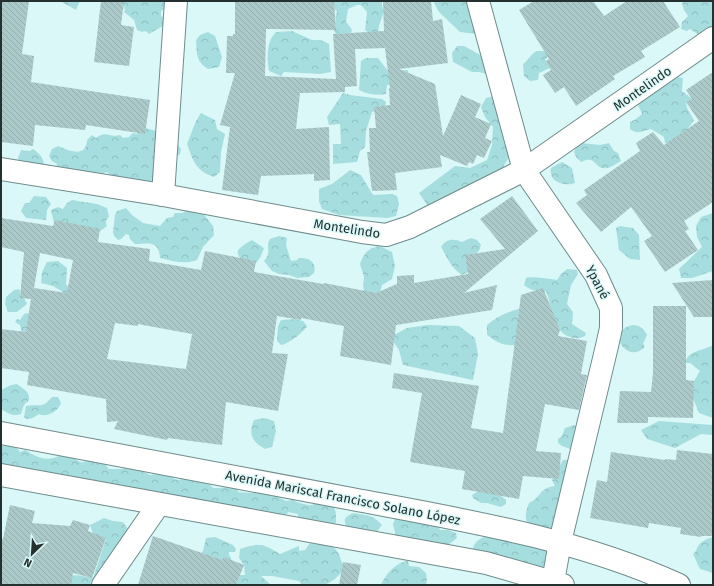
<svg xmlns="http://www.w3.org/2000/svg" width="714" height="586" viewBox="0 0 714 586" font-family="'Fira Sans',sans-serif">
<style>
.forest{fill:url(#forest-crowns)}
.building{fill:url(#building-back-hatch);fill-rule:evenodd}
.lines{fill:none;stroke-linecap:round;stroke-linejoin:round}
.minor-casing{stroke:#6f8b8b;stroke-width:24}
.major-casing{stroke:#6f8b8b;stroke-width:24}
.minor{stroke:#fff;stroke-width:22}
.major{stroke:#fff;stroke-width:22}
.labels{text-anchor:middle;stroke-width:3;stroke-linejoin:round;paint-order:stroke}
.street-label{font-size:13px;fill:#253030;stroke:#daf8f8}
</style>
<defs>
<pattern id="forest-crowns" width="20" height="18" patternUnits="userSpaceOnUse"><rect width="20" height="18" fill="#a6dedf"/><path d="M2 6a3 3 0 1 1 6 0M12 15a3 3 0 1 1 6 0" fill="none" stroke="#8fbfc0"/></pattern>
<pattern id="building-back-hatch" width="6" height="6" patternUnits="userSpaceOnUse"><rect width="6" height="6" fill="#acc9c9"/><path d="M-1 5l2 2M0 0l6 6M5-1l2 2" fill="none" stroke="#94adad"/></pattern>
</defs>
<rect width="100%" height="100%" fill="#daf8f8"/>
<g class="forest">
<polygon points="60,1 80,1 76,10"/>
<path d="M123,1H169L166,8L161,11V16L164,18L165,24C160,29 154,30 149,34L146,31L142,32L137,30L134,20L124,12L125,9L122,5Z"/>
<path d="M333,1H382V6L384,11L379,26L378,33H369L365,30L367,12L361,5H357L348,9L346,22L351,28L352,31L350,33L336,34L334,31C338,25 334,19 337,12L332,6Z"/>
<polygon points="435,1 474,1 477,34 460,32 439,12 434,3"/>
<polygon points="684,1 713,1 713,45 690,29 687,31 681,29 682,22 688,16 684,10 682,3"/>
<path d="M292,31L312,40H321L329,44L331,72L320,74L284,72L281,76L269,71C267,57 266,42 276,32Z"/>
<path d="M208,32L215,36L222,57L219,67L208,69C196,61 197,55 196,40L200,35Z"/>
<polygon points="457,46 464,46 484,57 486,74 479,72 472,72 453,62 452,53"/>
<path d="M537,51H547L549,55L545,60L551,65L550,68L539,73L538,80L530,81L524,76L523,64C529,60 530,54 537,51Z"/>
<path d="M366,58H378L388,71L408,70L409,83L387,85L386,94C377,96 367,94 359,90L361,61Z"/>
<path d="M676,77L683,78L682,91L692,99L686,103L687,108L694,120L676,145L665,143L664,137L651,129C643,131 637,135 630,129V122L636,119L642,114L638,105L643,98L662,83H667L669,79Z"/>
<polygon points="343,93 350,95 382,99 386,102 385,108 372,112 366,131 365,147 360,151 357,162 333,164 333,144 341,144 340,124 329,125 327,117"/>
<polygon points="495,96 516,156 508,159 501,170 432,212 419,193 455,166 470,168 487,160 492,145 493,127 485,117 481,107 486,98"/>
<path d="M201,113L215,120L217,129L225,134L221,152L220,172L214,177C196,171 193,161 187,144L196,121Z"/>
<path d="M142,127L156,131L159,137H172C178,141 177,144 181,149L180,154C170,160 166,171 158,177C149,184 135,184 124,186L118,176H113L106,172L100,175L56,169L57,164L52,161L49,156L52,149L58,146C68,150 86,159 87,140L92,135L96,138C106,130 109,138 120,135L123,138L129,137L133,133L137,134L139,129Z"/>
<path d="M582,143L600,145L609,143L614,151L618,153L621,161C617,163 611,168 606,168C594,170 597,154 581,162L576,157L574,152L577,145Z"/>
<path d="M33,149C40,154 44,158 44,166L19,163L18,158L21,150L30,151Z"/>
<path d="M562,162L572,168L575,183C565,187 548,182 551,168Z"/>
<polygon points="350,170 361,175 373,195 392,194 397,196 399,204 396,216 387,218 339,215 322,209 319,201 319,189 332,184"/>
<polygon points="34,196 46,197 51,204 47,210 46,220 26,218 21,211 25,203 29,203"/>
<path d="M72,200L97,204L107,208L109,217C106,220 105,222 107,226L96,234L54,223L51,210L58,207L63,209L67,203Z"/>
<path d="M126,208L132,215L143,223L160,226L167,218L173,217L175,213H182L188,210L202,212L213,226L214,235L203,247L197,260C184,265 173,261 160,258C159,239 147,244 135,244L130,239L129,235L126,234L121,239L118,240L114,236L113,232L115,215L117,211Z"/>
<polygon points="713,213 713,271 692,278 681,278 679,269 702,247 697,237 696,226 701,217"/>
<polygon points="620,226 633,228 639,235 640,260 630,259 619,250 616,228"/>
<path d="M279,236L287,238L286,245L291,261L297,260L299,258C309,257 317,262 314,273L309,277L297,278L289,275L279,274L272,271L264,261C270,255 268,250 268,243L270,239Z"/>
<path d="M471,238L477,240L481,245L479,251L475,254L468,272L462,275C451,268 447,257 441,247C446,239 453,238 462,242Z"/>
<path d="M252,240L264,248C261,256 259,262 251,267C233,253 233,251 252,240Z"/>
<path d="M380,246L392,252L395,266L392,279L382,285L379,296L366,298L363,286L364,277L360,264C364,253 368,248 380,246Z"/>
<polygon points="58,261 67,268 66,285 84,292 61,303 63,292 53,286 41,283 42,272 47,262"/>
<path d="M567,269L577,270L578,274L571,285L567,304L573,312L572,324L586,333L585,336C579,339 575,339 570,337C552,331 552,306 546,291C537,291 531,291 524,285L526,278C532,276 550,279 557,280L561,274Z"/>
<polygon points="19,289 20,291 20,294 23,296 27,304 17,312 8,312 5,304 6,297 14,290"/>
<path d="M519,309L517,345C503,346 498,343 487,335V325C496,317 507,312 519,309Z"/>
<polygon points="27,313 32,314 48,323 22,334 20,325 15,322 17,319 20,320 24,314"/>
<path d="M295,319L303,321L307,326C304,332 288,344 281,345L277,341L278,326L281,320Z"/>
<polygon points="428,325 459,326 475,338 478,354 473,380 403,365 399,350 390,337 407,328"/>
<path d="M633,325C640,325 644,329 647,335L643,344L645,347C627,365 604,331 633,325Z"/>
<path d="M713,345V418L699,413L690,391L694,388V381L700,371L690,363H685C688,350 703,351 713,345Z"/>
<path d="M17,384C23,389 30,391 29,400L24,405L21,414C13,417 8,413 1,409V390L11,385Z"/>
<path d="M52,397H58L61,403C59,411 46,418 39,414C34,417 29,422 24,417L26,406C38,403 42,410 52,397Z"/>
<path d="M264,418L274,421L276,431L272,447L265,449C252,442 248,434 254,420Z"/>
<polygon points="659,421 713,425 713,435 701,434 675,448 647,439 641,430"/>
<polygon points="574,425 578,428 573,450 562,446 558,443 558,439 562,436 565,428"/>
<path d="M12,442L20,452L25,450C38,458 48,463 62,454C66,456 72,457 75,459C82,463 81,464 90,459L104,463L109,469H122L126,467L136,468L150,475L165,473L173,475L174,479L179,480L184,478L209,483L213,488C222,488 229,487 237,488L238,492L251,493L258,492L274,495L286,501L293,500C296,502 308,506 312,505C315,504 319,499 322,497C329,503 337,507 336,517C336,522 337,523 333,525L298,518V514L288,512L287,514L282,515L38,470L12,471L1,465V446H5Z"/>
<path d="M563,460H568L581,506L570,534L528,524C524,517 526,511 529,503C542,497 539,488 555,486L552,480Z"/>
<path d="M477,492C487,492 498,492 506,500V504L501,507L487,503H481L473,498L472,495Z"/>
<path d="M354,513C368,516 372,514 382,525L375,534L350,531C343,522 342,517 354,513Z"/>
<polygon points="399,517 437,523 440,530 448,530 456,533 457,538 447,546 396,537 393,524 395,519"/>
<path d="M104,518L113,521L123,522L128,529L121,548L101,585H56C74,573 72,574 93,578L106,539L93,534L90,525Z"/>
<path d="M493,535L549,548L546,568L538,573L472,551C475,539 482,537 493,535Z"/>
<polygon points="215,537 233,545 236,549 235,552 229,552 229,555 231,558 231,562 198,565 200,554 203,551 206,538"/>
<path d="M713,537V573L700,569L693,554L696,551C698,543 705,539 713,537Z"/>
<path d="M324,540L330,542L339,554L343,566L342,572L335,579L325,585H302L299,581L272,576H261L271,585H236L240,575H245L244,565L239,558L240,549C259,542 263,544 280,554L299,546V551L305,550L310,543L316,544Z"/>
<path d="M408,561L409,566L419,567L426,573L427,580L426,585H381C385,575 396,562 408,561Z"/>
</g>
<g class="building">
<polygon points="1,1 29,1 22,54 34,56 31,82 150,100 145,134 86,125 85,130 35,125 33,146 1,142"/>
<polygon points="101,1 124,1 121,25 134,27 129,66 94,62"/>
<polygon points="235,1 334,1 336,30 266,29 265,76 336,79 333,34 384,31 383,1 431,1 433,21 442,19 448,63 399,69 435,84 443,136 461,95 481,104 475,117 491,124 485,138 492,141 484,158 477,155 473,164 469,162 467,166 440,155 442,167 395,173 397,190 372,191 367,152 370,152 369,128 376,128 374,107 390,105 389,88 390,88 385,48 355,49 357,86 345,87 345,92 300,93 296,129 329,127 330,180 314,181 314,174 261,176 258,195 222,190 230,127 220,125 235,73 226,73 227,36 233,36 233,34 235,34"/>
<polygon points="534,1 593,1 604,16 627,1 663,1 680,27 641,51 645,57 613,76 615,79 576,106 564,87 555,93 543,75 551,70 546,61 549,59 519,10"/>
<polygon points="713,72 713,202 684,221 689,229 685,231 698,250 665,272 644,241 652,236 631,207 601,232 576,203 587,195 584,190 640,151 636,143 653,132 664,145 699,121 686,102 692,99 686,90"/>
<path d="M512,196L538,231L464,293L497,285L492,310L396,325L391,365L340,356L344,326L301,318V320L277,316L272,353L288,354L278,411L226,402L222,445L168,438L167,440L114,429L118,421L107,422L106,399L27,385L29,372L1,368V329L26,332L31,299L20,298L24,252L1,247V218L53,226L55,220L100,229L98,242L150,249L149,261L201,270L205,251L256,261L254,272L323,284L324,283L376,293L397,284V276L414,275V283L468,274L465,255L505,249L480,219ZM40,253L73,260L67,293L34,288ZM115,323L138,326V324L192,334L186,369L107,359Z"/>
<polygon points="713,280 713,317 694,317 672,283"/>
<polygon points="543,288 560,330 558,336 587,341 581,374 587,375 579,410 545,404 536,451 561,453 559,479 523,476 519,499 462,489 465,471 410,462 422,393 392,388 394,373 479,386 471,428 503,433 521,295"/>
<polygon points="653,306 686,306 686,380 694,381 693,418 648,417 648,423 617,423 620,391 651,392 653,373"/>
<polygon points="677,450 713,454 713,536 701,536 701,537 680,534 681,528 649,523 648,528 590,518 597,480 607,482 611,452 665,460 665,459 676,460"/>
<polygon points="10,505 35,511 32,523 70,526 73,520 90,525 88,531 106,538 92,578 73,573 71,585 1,585 1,539 3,539"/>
<polygon points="153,536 222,560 224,557 244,565 236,585 138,585"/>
<polygon points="343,562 361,565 357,585 339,585"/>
</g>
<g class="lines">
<defs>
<g id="minor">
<polyline points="478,1 524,170 596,275 611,308 611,328 607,346 560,542 553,582"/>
<polyline points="1,169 163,195 362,232 386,235 410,227 524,170 713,38"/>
<polyline points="163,195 176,1"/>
<polyline points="103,585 159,504"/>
</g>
<g id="major">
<path d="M1,433C118,455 235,477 352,499C463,520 576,538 679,585"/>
<polyline points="1,475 486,563 563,585"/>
</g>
</defs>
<use href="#minor" class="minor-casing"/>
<use href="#major" class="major-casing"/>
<use href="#minor" class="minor"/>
<use href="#major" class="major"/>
</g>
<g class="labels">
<g class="street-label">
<text transform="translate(642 88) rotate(-35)" y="5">Montelindo</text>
<text transform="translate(347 228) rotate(9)" y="5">Montelindo</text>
<text transform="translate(598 282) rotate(62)" y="5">Ypané</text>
<text transform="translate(343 497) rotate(11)" y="5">Avenida Mariscal Francisco Solano López</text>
</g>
</g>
<rect width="714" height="586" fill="none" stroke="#253030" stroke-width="4"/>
<g transform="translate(32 554) rotate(205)" stroke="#daf8f8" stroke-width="3" paint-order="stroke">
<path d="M0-3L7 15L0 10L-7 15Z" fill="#253030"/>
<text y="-6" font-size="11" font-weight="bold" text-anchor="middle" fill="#253030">N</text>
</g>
</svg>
